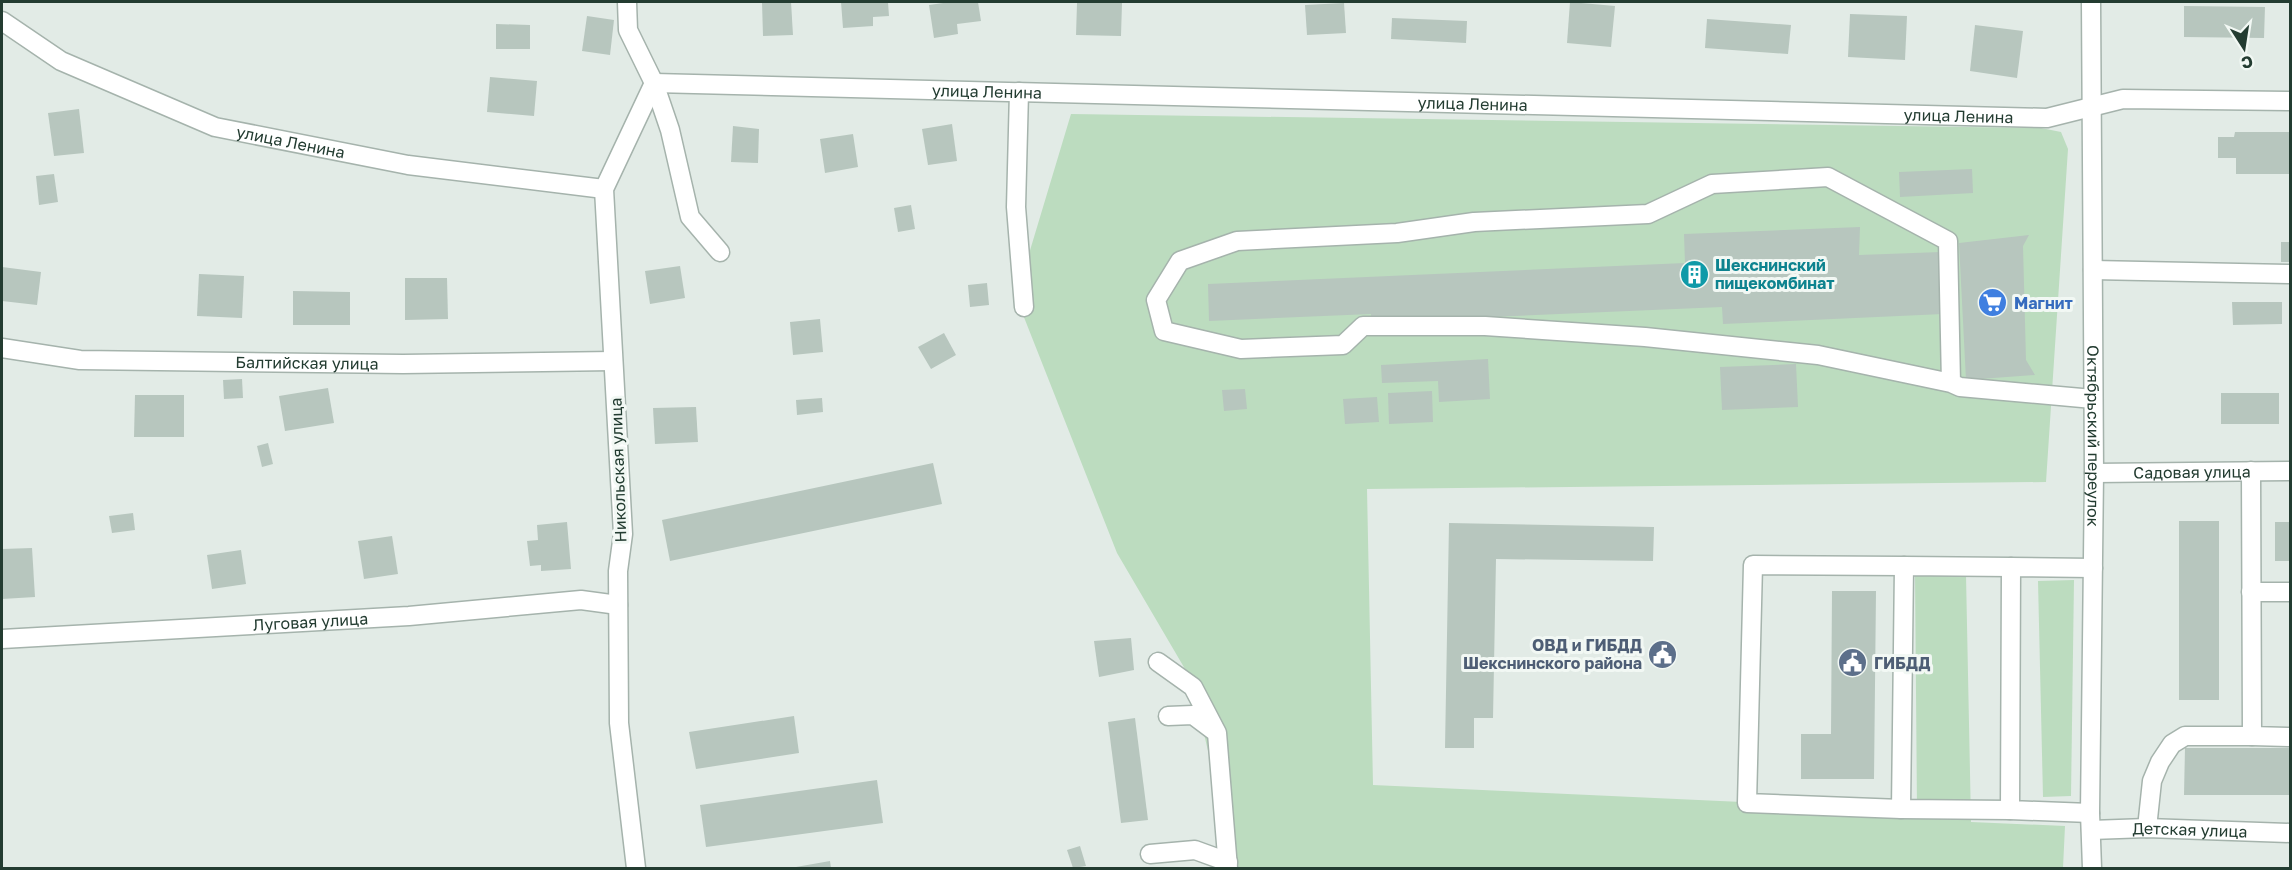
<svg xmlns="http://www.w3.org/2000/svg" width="2292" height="870" viewBox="0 0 2292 870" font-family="'Golos Text',sans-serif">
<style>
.green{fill:#bcdcbf}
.building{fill:#b7c6be}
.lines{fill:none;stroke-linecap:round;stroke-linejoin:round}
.minor-casing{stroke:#a5b3ac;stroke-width:21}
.minor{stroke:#fff;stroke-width:18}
.labels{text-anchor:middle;stroke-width:6;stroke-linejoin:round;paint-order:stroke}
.street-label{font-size:16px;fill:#233c31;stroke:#f2f8f4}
.culture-label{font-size:16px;font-weight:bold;fill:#0d838f;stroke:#f2f8f4;text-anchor:start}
.shop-label{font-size:16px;font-weight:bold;fill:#366cbe;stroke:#f2f8f4;text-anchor:start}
.service-label{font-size:16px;font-weight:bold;fill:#4e5e75;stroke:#f2f8f4;text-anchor:end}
</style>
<rect width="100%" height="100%" fill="#e2ebe6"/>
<g class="green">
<polygon points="1071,114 2041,128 2061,132 2068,149 2046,482 1367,489 1373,785 1917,810 1915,574 1966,575 1971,822 2065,826 2063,868 1234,868 1232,853 1193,687 1185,669 1117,553 1016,297"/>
<polygon points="2074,580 2071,796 2043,797 2038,581"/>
</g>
<g class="building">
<polygon points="762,2 791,2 793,35 763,36"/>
<polygon points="841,2 888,2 889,16 873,17 873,26 843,28"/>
<polygon points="950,2 978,2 981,21 957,24 958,34 934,38 929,5"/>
<polygon points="1570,2 1615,6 1611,47 1567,43"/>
<polygon points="1077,3 1122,3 1121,36 1076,35"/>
<polygon points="1344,3 1346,33 1307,35 1305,5"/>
<polygon points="2184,6 2265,7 2264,38 2184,37"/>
<polygon points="1850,14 1907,16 1905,60 1848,57"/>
<polygon points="587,16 614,20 610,55 582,51"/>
<polygon points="1392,18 1467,21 1466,43 1391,39"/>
<polygon points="1707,19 1791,25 1788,54 1705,48"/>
<polygon points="496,24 530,25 530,49 496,49"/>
<polygon points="1975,25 2023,31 2017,78 1970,71"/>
<polygon points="490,77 537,81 534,116 487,112"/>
<polygon points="79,109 84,153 54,156 48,113"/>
<polygon points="952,124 957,161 928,165 922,129"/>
<polygon points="733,126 759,129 758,163 731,162"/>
<polygon points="2235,132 2290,132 2290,174 2236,174 2236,158 2218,158 2218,137 2234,137"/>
<polygon points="853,134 858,167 825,173 820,139"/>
<polygon points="1972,169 1973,193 1900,197 1899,172"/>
<polygon points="54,174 58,202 39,205 36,176"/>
<polygon points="911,205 915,229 898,232 894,208"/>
<polygon points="1860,227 1859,255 1941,252 1943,314 1723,324 1722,307 1371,322 1371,314 1209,321 1208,284 1685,263 1684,234"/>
<polygon points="2029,235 2023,246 2026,360 2035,375 1966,380 1959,243"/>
<rect x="2281" y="242" width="9" height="20"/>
<polygon points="680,266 685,298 650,304 645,271"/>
<polygon points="2,267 41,272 37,305 2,301"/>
<polygon points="199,274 244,276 242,318 197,316"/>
<polygon points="405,278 447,278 448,319 405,320"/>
<polygon points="987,283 989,305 970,307 968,285"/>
<polygon points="293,291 350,292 350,325 293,325"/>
<polygon points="2232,302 2282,302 2282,324 2233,325"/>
<polygon points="820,319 823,352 793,355 790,322"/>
<polygon points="944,333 956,355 931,369 918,347"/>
<polygon points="1488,359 1490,399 1439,402 1438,381 1382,383 1381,365"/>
<polygon points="1796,364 1798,407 1722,410 1720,367"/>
<polygon points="242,379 243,398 224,399 223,380"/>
<polygon points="328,388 334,423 285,431 279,396"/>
<polygon points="1245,389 1247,409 1224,411 1222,390"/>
<polygon points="1432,391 1433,422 1389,424 1388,393"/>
<rect x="2221" y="393" width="58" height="31"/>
<polygon points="135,395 184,395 184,437 134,437"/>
<polygon points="1377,397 1379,422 1345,424 1343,399"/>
<polygon points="822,398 823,412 797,415 796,400"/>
<polygon points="696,407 698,442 655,444 653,408"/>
<polygon points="268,443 273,464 262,467 257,446"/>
<polygon points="933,463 942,504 670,561 662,520"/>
<polygon points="133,513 135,530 112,533 109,516"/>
<rect x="2179" y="521" width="40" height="179"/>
<polygon points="567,522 571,569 541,571 541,565 530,566 527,541 538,540 537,525"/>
<rect x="2275" y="522" width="15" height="39"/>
<polygon points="1449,523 1654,527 1653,561 1496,559 1493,718 1474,718 1474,748 1445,748"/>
<polygon points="392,536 398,574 364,579 358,541"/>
<polygon points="32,548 35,597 2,599 2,549"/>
<polygon points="241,550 246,584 212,589 207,555"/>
<polygon points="1832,591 1876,591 1874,779 1801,779 1801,734 1831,734"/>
<polygon points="1131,638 1134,670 1099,677 1094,641"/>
<polygon points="794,716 799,753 696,769 689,732"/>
<polygon points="1135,718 1148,820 1121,823 1108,722"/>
<polygon points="2185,748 2290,748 2290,795 2184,795"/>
<polygon points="877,780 883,823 706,847 700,805"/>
<polygon points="1080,846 1086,866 1073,868 1067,850"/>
<polygon points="830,861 831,868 796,868 796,867"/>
</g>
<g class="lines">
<defs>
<g id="minor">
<polyline points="627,2 628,30 654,83 670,130 690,217 720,252"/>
<path id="s1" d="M2091,2L2094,473L2090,813L2092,868"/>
<path id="s2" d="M2,21L61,61L215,127L408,165L604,189"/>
<path id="s3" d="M654,83L2047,118L2123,99L2290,101"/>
<polyline points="1019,92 1016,207 1024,307"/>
<polyline points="2093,270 2290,274"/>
<path id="s4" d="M2,348L80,360L403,364L613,361"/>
<polyline points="1951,383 1948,241 1828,177 1712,184 1648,214 1474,222 1397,233 1237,241 1180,261 1156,300 1164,331 1241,349 1343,345 1363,326 1485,326 1645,337 1818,355 1951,383 1960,387 2093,399"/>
<polyline points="2251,471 2252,736 2290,737"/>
<path id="s5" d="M2094,473L2290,471"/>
<polyline points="2251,592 2290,592"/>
<path id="s6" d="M2,639L409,616L581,600L618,605"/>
<polyline points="1158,662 1193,687 1217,733 1228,868"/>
<polyline points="1168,716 1193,715 1213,730"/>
<polyline points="1901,809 1747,803 1753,565 1904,566"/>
<polyline points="2010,810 1901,809 1904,566 2011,567"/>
<polyline points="2090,813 2010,810 2011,567 2093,568"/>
<polyline points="2147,828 2152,781 2160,762 2172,744 2185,736 2252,736"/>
<path id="s7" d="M2091,830L2147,828L2290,833"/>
<polyline points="1150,854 1195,850 1228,862"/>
<polyline points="636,868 619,723 618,571 623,534 604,189 654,83"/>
</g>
</defs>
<use href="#minor" class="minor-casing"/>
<use href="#minor" class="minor"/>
</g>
<defs>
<symbol id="building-disc" viewBox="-11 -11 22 22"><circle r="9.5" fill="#0f9aa8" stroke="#f2f8f4"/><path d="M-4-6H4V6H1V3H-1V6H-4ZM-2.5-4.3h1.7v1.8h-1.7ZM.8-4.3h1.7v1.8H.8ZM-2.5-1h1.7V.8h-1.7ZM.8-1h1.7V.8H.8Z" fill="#fff"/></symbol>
<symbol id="supermarket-disc" viewBox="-11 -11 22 22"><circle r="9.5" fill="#3f7fe0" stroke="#f2f8f4"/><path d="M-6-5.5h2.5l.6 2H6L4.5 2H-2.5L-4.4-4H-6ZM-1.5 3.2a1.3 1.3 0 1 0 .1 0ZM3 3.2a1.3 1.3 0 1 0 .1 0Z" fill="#fff"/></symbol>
<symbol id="civic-disc" viewBox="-11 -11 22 22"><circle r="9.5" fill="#5c6f8a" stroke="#f2f8f4"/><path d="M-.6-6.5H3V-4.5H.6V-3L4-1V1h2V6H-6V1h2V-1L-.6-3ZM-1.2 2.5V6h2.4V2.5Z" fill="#fff"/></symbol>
</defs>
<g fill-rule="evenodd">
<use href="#building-disc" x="1678" y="258" width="33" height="33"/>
<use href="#supermarket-disc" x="1976" y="286" width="33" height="33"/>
<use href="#civic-disc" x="1646" y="638" width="33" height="33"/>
<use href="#civic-disc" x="1836" y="646" width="33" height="33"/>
</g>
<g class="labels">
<g class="street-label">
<text dy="6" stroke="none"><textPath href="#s3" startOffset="333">улица Ленина</textPath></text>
<text dy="6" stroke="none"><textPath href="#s3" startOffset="819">улица Ленина</textPath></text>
<text dy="6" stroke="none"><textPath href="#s3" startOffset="1305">улица Ленина</textPath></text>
<text dy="6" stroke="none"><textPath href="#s2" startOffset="316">улица Ленина</textPath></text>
<text dy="6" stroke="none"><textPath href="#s4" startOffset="306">Балтийская улица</textPath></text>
<text dy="6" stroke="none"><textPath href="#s1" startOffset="434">Октябрьский переулок</textPath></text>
<text transform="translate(618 470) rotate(-92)" y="6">Никольская улица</text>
<text dy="6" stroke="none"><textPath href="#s5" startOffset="98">Садовая улица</textPath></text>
<text dy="6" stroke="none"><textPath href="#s6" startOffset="309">Луговая улица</textPath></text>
<text dy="6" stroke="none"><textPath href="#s7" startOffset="99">Детская улица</textPath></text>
</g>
<g class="culture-label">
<text x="1715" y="271">Шекснинский<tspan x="1715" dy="18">пищекомбинат</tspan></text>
</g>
<g class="shop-label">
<text x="2014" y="309">Магнит</text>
</g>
<g class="service-label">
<text x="1642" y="651">ОВД и ГИБДД<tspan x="1642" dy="18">Шекснинского района</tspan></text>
<text x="1874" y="669" text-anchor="start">ГИБДД</text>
</g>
</g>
<rect width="2292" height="870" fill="none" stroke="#233c31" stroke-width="6"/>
<g transform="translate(2244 48) rotate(168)" stroke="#f2f8f4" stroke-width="4.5" paint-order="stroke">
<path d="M0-4.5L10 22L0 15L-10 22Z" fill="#233c31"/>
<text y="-9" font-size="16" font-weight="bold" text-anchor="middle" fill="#233c31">С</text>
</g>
</svg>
